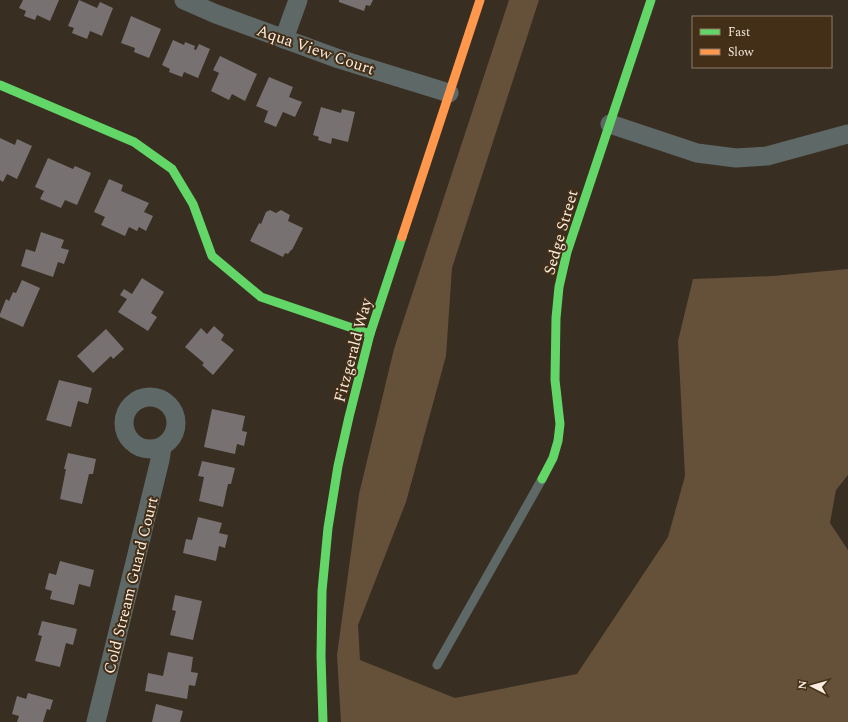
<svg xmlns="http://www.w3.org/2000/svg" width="848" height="722" viewBox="0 0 848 722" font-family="Spectral,serif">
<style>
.forest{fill:#655039}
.building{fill:#787172}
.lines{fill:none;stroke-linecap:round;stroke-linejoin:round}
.lane{stroke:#5e6967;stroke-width:9}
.street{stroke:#5e6967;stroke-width:19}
.fast{stroke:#63d668;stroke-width:9}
.slow{stroke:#ff974d;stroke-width:9}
.labels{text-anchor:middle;stroke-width:4;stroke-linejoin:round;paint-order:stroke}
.street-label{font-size:16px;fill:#fbede0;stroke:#432f18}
</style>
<rect width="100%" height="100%" fill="#392e22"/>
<polygon class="forest" points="509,0 539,0 452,268 446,356 406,502 358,625 360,660 455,698 577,674 668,537 685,476 678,341 693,279 773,276 848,269 848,475 836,490 830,523 848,550 848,722 341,722 337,655 359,494 394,349"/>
<g class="building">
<polygon points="23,0 59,0 50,21 37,15 35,20 24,16 26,11 19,8"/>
<polygon points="79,0 97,8 100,2 113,8 102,36 90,31 87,39 72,33 74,28 68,26"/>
<polygon points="339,0 373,0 370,6 366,5 364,11 339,2"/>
<polygon points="131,16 161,29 149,58 134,52 135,48 121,43"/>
<polygon points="173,40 184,45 185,42 195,46 194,49 196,50 199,44 210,49 198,78 184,72 182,77 169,72 170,69 162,65"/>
<polygon points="220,56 257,74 245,101 232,94 229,100 211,91 219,73 213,70"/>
<polygon points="269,77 293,87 289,97 302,102 295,117 283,112 276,127 264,122 268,111 256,106"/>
<polygon points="321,107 341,113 342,109 355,112 348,142 332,138 331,144 318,140 319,137 313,135"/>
<polygon points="0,138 15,145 17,139 32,146 17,179 7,174 3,182 0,180"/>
<polygon points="48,158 73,169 75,166 91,173 77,205 65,200 61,208 40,199 44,191 35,187"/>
<polygon points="109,179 123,185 121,191 149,203 144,212 153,216 146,231 139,227 137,231 129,227 125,236 101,225 105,217 94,212"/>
<polygon points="270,210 276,213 281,210 290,215 288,221 303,228 292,250 291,250 288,254 285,253 283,257 250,241 259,223 261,224 266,212"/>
<polygon points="41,232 64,240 61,248 69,250 64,264 58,262 53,277 21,266 26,249 35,252"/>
<polygon points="142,278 164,292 151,313 157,317 148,331 118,312 127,299 120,295 124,289 132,294"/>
<polygon points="22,280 40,288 23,327 0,317 0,314 6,299 9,301 13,292 16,293"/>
<polygon points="214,326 224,335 221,340 234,350 213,375 202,365 204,363 185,347 201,328 207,334"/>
<polygon points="106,329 124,349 113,359 111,356 93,373 77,356"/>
<polygon points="59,380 92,388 88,404 78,401 71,427 46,420"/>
<polygon points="212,409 245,416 242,431 247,432 244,446 237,444 235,454 204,447"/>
<polygon points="68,453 96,459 93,474 89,474 82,504 60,499 66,469 64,469"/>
<polygon points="202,461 235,468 231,484 228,484 223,507 199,501 204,477 198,476"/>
<polygon points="198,517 222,523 219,533 228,535 225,548 219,546 216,561 183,553 186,539 192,540"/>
<polygon points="60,561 94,570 90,587 79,584 74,605 50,599 52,591 45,589 49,573 56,575"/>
<polygon points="175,595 202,601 193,640 170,635 176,611 172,610"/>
<polygon points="42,621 77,629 73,645 66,643 60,667 35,661 42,636 38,635"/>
<polygon points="168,652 193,657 191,672 198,673 195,686 189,685 187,699 145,691 148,673 163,676"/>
<polygon points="28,693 53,700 50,710 47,709 43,722 17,722 19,716 12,714 17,696 26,699"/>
<polygon points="156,704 183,711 180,722 152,722"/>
</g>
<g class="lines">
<polyline class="lane" points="437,665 542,479"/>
<g class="street">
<polyline points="184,0 216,14 339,59 449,93"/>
<polyline points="284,39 298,0"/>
<polyline points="610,124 697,153 736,158 767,156 848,134"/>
<circle cx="150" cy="423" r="26"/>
<polyline points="96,722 160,460 162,447"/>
</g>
<g class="fast">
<polyline points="0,85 134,142 172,169 193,204 212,256 261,297 370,334"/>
<polyline points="542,479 553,458 558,441 560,424 555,380 556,318 559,287 567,252 651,0"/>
<polyline points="323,722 321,656 322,591 328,528 338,466 349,417 370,334 402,237"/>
</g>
<polyline class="slow" points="402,237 480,0"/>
</g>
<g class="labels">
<g class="street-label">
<text transform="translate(316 49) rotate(19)" y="6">Aqua View Court</text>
<text transform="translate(560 232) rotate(-74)" y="6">Sedge Street</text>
<text transform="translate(352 350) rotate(-75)" y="6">Fitzgerald Way</text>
<text transform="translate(130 585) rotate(-76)" y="6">Cold Stream Guard Court</text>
</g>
</g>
<rect x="692" y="16" width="140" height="52" fill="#432f18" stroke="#8d7b68"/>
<rect x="700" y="29" width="20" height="6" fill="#63d668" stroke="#8d7b68"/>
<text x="728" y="36" font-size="12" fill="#fbede0">Fast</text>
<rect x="700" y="49" width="20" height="6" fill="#ff974d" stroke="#8d7b68"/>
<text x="728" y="56" font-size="12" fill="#fbede0">Slow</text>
<g transform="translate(812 686) rotate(276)" stroke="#432f18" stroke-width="3" paint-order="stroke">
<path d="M0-3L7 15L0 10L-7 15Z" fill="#fbede0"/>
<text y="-6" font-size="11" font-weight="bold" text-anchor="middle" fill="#fbede0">N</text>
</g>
</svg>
